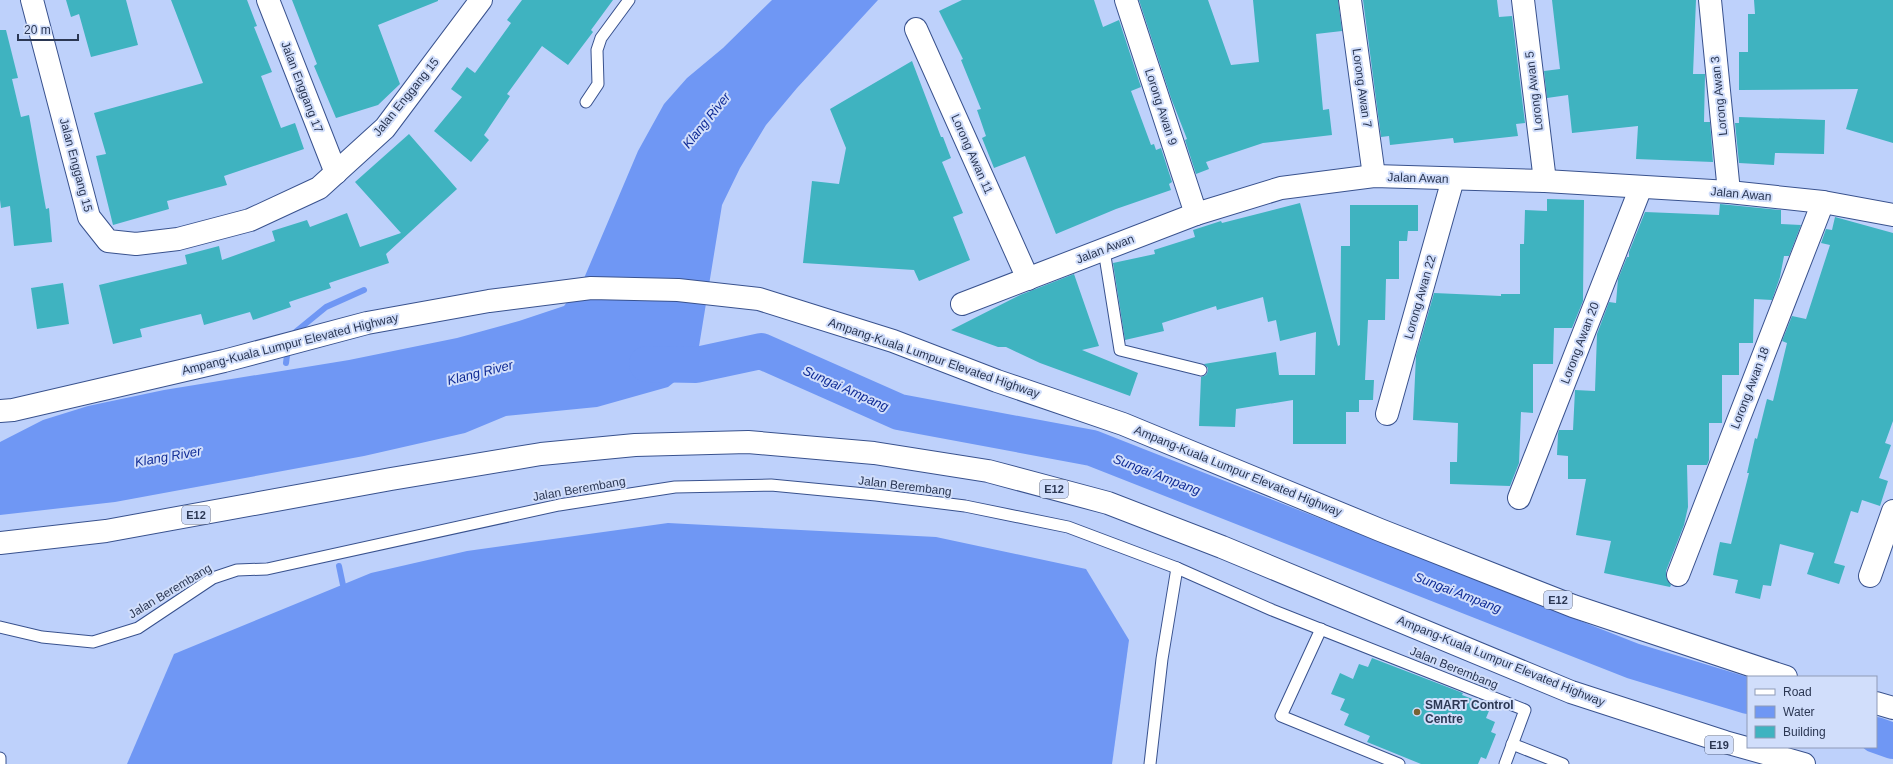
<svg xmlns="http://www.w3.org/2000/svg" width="1893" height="764" viewBox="0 0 1893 764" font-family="Helvetica,sans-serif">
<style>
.water{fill:#6f97f4}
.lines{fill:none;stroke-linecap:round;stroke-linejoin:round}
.stream{stroke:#6f97f4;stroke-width:6}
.river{stroke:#6f97f4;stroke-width:36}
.building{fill:#3fb3c0}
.lane-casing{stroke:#39528e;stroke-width:13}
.street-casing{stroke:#39528e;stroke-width:24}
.highway-casing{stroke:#39528e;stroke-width:24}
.lane{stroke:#fff;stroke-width:11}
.street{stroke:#fff;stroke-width:22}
.highway{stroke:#fff;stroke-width:22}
.poi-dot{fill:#786232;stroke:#d1defb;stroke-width:1.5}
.labels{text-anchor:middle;stroke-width:4;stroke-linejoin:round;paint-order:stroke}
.shield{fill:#d1defb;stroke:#5d6985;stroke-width:1}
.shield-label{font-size:11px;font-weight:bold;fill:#2b3753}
.street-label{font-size:12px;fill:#2b3753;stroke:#d1defb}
.poi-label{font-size:12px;font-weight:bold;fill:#2b3753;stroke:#d1defb;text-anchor:start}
.water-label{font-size:13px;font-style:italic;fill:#0f2b96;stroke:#d1defb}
</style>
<rect width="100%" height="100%" fill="#bed1fb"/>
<g class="water">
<polygon points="772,0 878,0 797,88 766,125 740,168 722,205 696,365 668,387 597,407 506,416 465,433 364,456 115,502 0,515 0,442 43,420 88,406 164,390 349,360 457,338 519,321 564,306 582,283 638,151 664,104 687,78 723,48"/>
<polygon points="668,523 936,537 1086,569 1129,640 1112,764 127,764 174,654 371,573 467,551"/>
</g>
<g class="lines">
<g class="stream">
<polyline points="293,334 326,307 364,290"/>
<polyline points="286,363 288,348"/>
<polyline points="339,566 343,585"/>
</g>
<g class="river">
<polyline points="647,364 696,365 761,351 899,412 1092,448 1633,661 1748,696"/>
<polyline points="1876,735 1893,741"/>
</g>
</g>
<g class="building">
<polygon points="66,0 126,0 138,45 91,57 79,14 71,17"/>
<polygon points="171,0 247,0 257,26 254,27 272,72 261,76 281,128 295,123 304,149 224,176 227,185 167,201 169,209 113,225 96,156 106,154 94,113 203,83"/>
<polygon points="292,0 438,0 438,1 378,25 400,84 378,105 336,118 314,66 317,64"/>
<polygon points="522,0 613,0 591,30 593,32 568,65 542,46 507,94 510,96 484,135 489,140 471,162 434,131 462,97 451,89 467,67 475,73 511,23 507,20"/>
<polygon points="962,0 1094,0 1103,27 1119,20 1141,87 1131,91 1151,145 1154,144 1156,150 1161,148 1172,182 1169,184 1171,190 1116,209 1056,234 1025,156 994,168 982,138 986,136 977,110 981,109 961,60 963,59 939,11"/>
<polygon points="1139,0 1208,0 1231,65 1259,62 1253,0 1338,0 1342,31 1316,34 1323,110 1329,109 1332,135 1263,143 1206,162 1209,169 1196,174 1185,140 1187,139 1171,98"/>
<polygon points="1363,0 1497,0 1499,17 1512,16 1525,123 1516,124 1518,136 1454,143 1453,138 1390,145 1389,136 1381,137"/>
<polygon points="1552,0 1696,0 1693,74 1705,74 1704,122 1710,122 1713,162 1636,159 1638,126 1572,133 1568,95 1547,98 1544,71 1560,69"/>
<polygon points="1754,0 1893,0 1893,143 1846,129 1858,89 1739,90 1739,52 1748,52 1748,14 1755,14"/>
<polygon points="0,30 6,30 18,78 12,79 21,117 29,115 46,209 49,208 52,242 14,246 10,206 1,208 0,200"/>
<polygon points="912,61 941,137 943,137 951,158 942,162 963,213 953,217 970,260 919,281 914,270 803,263 812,181 839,184 846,148 830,109"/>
<polygon points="1739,117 1825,120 1824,154 1775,153 1774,165 1739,163 1735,123 1739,123"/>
<polygon points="409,134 457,189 386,254 389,263 329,283 331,288 289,302 291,307 253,320 250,312 204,325 201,314 140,329 142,337 113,344 99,285 187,264 185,255 219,246 222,260 275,241 272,231 307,220 310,227 347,213 360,247 401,233 355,182"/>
<polygon points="1547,199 1584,200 1583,301 1572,328 1554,328 1553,364 1533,364 1533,413 1521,412 1519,463 1510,486 1450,484 1450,462 1457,462 1458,423 1413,420 1416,356 1434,293 1501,296 1501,294 1520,294 1520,244 1524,244 1525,210 1547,211"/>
<polygon points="1300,203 1338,346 1340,345 1341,246 1350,246 1350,205 1418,205 1418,231 1408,231 1407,241 1399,241 1399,279 1386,279 1385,320 1368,320 1365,380 1374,380 1373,400 1359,400 1359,412 1346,412 1346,444 1293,444 1293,400 1236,409 1235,427 1199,426 1201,377 1206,375 1208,371 1208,368 1204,364 1276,352 1279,375 1315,375 1316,332 1280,341 1276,320 1268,322 1263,297 1217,310 1216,306 1162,323 1164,331 1125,340 1113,263 1155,254 1154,250 1195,237 1193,230 1221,221 1222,223"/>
<polygon points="1720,204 1781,210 1781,224 1801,225 1789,256 1784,256 1780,277 1772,300 1754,299 1753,343 1739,343 1739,375 1722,375 1722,423 1709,423 1709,460 1707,465 1687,465 1688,507 1684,525 1666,571 1666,577 1671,585 1670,587 1604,573 1611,541 1576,535 1586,479 1568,479 1568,456 1557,455 1558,434 1559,430 1573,430 1575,390 1595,391 1597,334 1609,302 1616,303 1618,279 1627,257 1629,257 1629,252 1645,212 1719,215"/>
<polygon points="1835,217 1893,233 1893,421 1885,443 1891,445 1879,478 1888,481 1880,506 1862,500 1858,513 1851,511 1834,563 1845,566 1839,584 1807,574 1814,553 1780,544 1771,586 1763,585 1760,599 1735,593 1738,580 1713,575 1717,555 1720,542 1731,544 1749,473 1747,473 1755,438 1757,439 1767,399 1773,401 1787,343 1782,341 1792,316 1806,319 1830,245 1821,243 1826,229 1832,230"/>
<polygon points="1074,274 1099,346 1082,350 1138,373 1130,396 1040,363 1006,347 998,347 951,330 1020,295"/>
<polygon points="63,283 69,324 37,329 31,288"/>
<polygon points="1372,658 1463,693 1462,695 1491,706 1486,718 1495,722 1491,732 1496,734 1486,759 1481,757 1478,764 1421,764 1367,742 1370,736 1344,725 1349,714 1340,710 1345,699 1331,694 1340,673 1353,679 1359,664 1368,667"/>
</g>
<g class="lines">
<defs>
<g id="lane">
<polyline points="586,102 598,84 597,50 601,38 629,0"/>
<polyline points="1104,250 1120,350 1201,370"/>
<polyline points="0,627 42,637 93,642 138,628 213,578 237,570 267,569 559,505 675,487 771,485 876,495 965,506 1068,527 1177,568 1272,610 1525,710 1505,764"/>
<polyline points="1321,629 1281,716 1399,764"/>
<polyline points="1512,744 1563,764"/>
<polyline points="0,758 0,764"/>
<polyline points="1150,764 1162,659 1177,568"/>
</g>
<g id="street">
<polyline points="32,0 89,217 108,241 136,244 178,239 250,220 319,188 385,128 481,0"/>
<polyline points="268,0 336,173"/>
<polyline points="1126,0 1196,214"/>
<polyline points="1350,0 1374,176"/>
<polyline points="1523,0 1545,181"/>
<polyline points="1710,0 1729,192"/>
<polyline points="916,29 1028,279"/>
<polyline points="962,304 1196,214 1281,188 1374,176 1545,181 1729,192 1823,202 1893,215"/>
<polyline points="1387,414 1453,179"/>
<polyline points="1519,498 1641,187"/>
<polyline points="1678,575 1823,202"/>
<polyline points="1870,576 1893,511"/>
</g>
<g id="highway">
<polyline points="0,411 13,410 224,361 367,323 489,301 591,288 678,290 759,299 893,341 997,381 1123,424 1380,530 1573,606 1786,677"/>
<polyline points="0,543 106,531 391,479 541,454 635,445 748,442 874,453 988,471 1108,503 1222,547 1571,692 1725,742 1804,764"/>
<polyline points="1876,703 1893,708"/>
</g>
</defs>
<use href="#lane" class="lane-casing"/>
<use href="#street" class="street-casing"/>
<use href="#highway" class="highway-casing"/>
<use href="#lane" class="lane"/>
<use href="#street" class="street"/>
<use href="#highway" class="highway"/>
</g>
<circle class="poi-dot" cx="1417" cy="712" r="4"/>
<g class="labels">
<g class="shield">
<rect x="1040" y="480" width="28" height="18" rx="3"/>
<rect x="182" y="506" width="28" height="18" rx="3"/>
<rect x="1544" y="591" width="28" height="18" rx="3"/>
<rect x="1705" y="736" width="28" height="18" rx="3"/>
</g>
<g class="shield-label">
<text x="1054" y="493">E12</text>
<text x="196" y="519">E12</text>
<text x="1558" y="604">E12</text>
<text x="1719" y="749">E19</text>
</g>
<g class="street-label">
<text transform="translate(302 87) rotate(69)" y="4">Jalan Enggang 17</text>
<text transform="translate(1362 88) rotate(82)" y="4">Lorong Awan 7</text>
<text transform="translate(1534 91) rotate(-97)" y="4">Lorong Awan 5</text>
<text transform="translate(1719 96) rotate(-96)" y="4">Lorong Awan 3</text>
<text transform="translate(406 97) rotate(-51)" y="4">Jalan Enggang 15</text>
<text transform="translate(1161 107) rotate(72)" y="4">Lorong Awan 9</text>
<text transform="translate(972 154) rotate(66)" y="4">Lorong Awan 11</text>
<text transform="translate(76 165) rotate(75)" y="4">Jalan Enggang 15</text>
<text transform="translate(1418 178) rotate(2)" y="4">Jalan Awan</text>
<text transform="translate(1741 194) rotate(5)" y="4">Jalan Awan</text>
<text transform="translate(1105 249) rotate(-21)" y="4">Jalan Awan</text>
<text transform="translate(1420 297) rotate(-74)" y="4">Lorong Awan 22</text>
<text transform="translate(1580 343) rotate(-69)" y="4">Lorong Awan 20</text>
<text transform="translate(290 344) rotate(-14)" y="4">Ampang-Kuala Lumpur Elevated Highway</text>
<text transform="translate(934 358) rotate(19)" y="4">Ampang-Kuala Lumpur Elevated Highway</text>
<text transform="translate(1750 388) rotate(-69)" y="4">Lorong Awan 18</text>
<text transform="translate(1238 471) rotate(22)" y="4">Ampang-Kuala Lumpur Elevated Highway</text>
<text transform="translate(905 486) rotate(7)" y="4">Jalan Berembang</text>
<text transform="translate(579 489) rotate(-10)" y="4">Jalan Berembang</text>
<text transform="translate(170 591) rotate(-31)" y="4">Jalan Berembang</text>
<text transform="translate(1501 661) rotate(22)" y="4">Ampang-Kuala Lumpur Elevated Highway</text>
<text transform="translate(1454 668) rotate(22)" y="4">Jalan Berembang</text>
</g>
<g class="poi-label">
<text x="1425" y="709">SMART Control<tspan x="1425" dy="14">Centre</tspan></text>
</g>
<g class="water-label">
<text transform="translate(706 120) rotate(-51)" y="5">Klang River</text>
<text transform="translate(480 372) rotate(-14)" y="5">Klang River</text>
<text transform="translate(846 388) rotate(24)" y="5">Sungai Ampang</text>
<text transform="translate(168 456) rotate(-10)" y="5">Klang River</text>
<text transform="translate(1157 474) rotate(21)" y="5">Sungai Ampang</text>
<text transform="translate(1458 592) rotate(21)" y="5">Sungai Ampang</text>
</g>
</g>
<rect x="1747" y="676" width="130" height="72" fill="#d1defb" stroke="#8f9bb8"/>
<rect x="1755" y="689" width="20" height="6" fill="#ffffff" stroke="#8f9bb8"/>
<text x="1783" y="696" font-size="12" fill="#2b3753">Road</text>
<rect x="1755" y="706" width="20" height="12" fill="#6f97f4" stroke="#8f9bb8"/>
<text x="1783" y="716" font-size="12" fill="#2b3753">Water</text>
<rect x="1755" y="726" width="20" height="12" fill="#3fb3c0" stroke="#8f9bb8"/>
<text x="1783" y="736" font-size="12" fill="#2b3753">Building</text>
<path d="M18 34v6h60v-6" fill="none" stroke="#2b3753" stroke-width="2"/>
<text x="24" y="34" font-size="12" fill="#2b3753" stroke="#d1defb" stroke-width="3" paint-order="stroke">20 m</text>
</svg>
